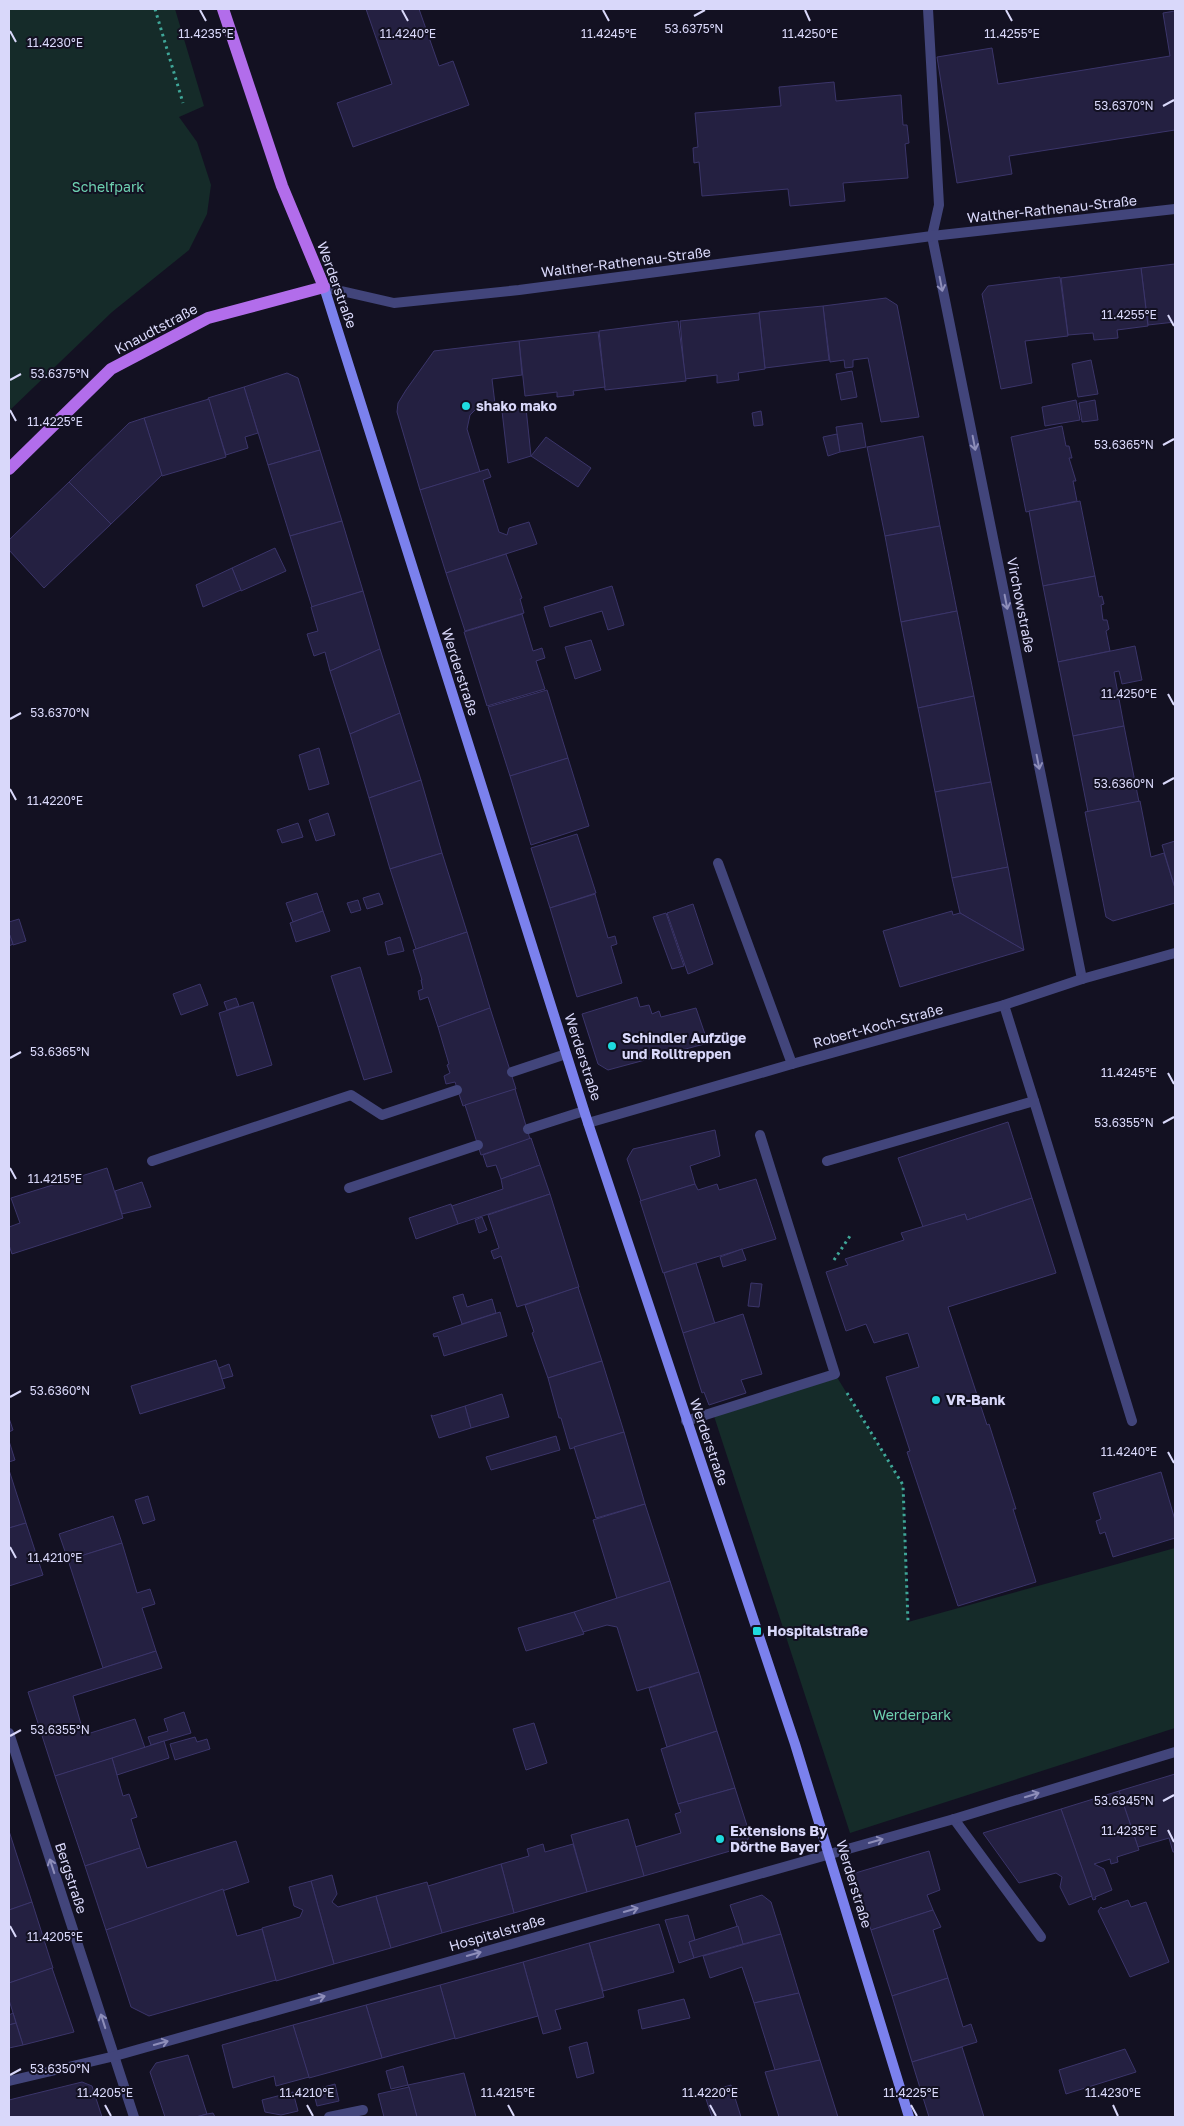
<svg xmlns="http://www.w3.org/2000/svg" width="1184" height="2126" viewBox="0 0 1184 2126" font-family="'Golos Text',sans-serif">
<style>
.green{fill:#152b29}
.building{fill:#242041;stroke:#3b356a}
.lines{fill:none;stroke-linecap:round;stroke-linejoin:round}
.path{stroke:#3fa698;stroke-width:3;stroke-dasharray:2.5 4;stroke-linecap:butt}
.lane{stroke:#42457b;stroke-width:10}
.street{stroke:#42457b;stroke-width:10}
.secondary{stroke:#7b81ed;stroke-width:10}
.primary{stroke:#b26deb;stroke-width:12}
.oneway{stroke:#8e8eba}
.ticks{fill:none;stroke:#d9d8fa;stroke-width:2}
.poi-dot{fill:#1edbdf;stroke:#131122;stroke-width:2}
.labels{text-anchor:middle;stroke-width:4;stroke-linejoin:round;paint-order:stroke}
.park-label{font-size:14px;fill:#6dd0b0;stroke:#131122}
.street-label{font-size:14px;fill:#d9d8fa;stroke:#131122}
.poi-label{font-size:14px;font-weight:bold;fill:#d9d8fa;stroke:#131122;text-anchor:start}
.ticks-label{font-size:12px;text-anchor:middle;fill:#d9d8fa;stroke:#131122;stroke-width:4;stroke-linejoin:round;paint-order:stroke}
</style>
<rect width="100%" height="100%" fill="#131122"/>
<g class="green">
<polygon points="9,9 175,9 204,106 179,117 197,142 211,185 207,214 189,250 112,312 9,411"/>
<polygon points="835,1374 903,1485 908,1622 1175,1548 1175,1728 850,1833 713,1413"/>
</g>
<g class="building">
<polygon points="366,9 419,9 439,66 453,61 469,105 353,147 337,103 392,84"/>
<polygon points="1175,11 1175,130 1009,156 1012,174 957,183 937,57 992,48 998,84 1170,56 1163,13"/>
<polygon points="834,82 836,101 901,95 903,125 907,125 909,143 905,144 908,178 843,183 845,201 790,206 788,189 702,196 699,162 694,163 693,148 698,147 695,113 781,106 779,87"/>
<polygon points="1175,264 1175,322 1148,325 1141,268"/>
<polygon points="1141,268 1148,326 1117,330 1118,338 1094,340 1093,333 1068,335 1061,278"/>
<polygon points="1060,277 1068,336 1025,341 1032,383 1001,389 982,294 988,286"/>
<polygon points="886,298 897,305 919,417 881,422 868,358 853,360 853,367 845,368 844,360 830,362 823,306"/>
<polygon points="823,306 829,360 765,368 759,312"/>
<polygon points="759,313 765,369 738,373 739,380 717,383 717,375 685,379 680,321"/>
<polygon points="678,321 686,381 605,390 599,331"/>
<polygon points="598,332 605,387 573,391 574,395 557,397 557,392 525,396 519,341"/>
<polygon points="519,341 522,375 492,379 495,404 479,406 470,415 467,429 480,472 420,490 397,412 398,403 406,390 434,351"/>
<polygon points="1091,360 1098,394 1078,397 1072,364"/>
<polygon points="852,371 857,397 841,400 836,374"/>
<polygon points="287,373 298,378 320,450 268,465 244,387"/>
<polygon points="244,387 258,433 245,437 248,448 226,455 208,398"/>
<polygon points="209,399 226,457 162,476 144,418"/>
<polygon points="1076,400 1080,420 1045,426 1042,407"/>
<polygon points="1095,400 1098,420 1082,422 1079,403"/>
<polygon points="526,408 531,456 508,463 502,411"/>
<polygon points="761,411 763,425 754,426 752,413"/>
<polygon points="144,418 162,475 111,524 69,482 129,423"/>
<polygon points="862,423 866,447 840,452 836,427"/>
<polygon points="1062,426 1066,446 1069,446 1072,458 1069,458 1076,481 1073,481 1077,501 1026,512 1011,437"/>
<polygon points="837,434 840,452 828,456 823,437"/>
<polygon points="923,436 940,526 885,536 867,447"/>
<polygon points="546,437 591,468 578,487 531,456"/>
<polygon points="320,450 342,521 290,536 268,465"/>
<polygon points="488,469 491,477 483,480 499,532 507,535 509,528 529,522 537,544 446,573 420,490"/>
<polygon points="69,482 111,524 44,588 9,550 9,540"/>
<polygon points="1080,501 1095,576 1043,586 1029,511"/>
<polygon points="342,521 363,591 312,607 290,536"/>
<polygon points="940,526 957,611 901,622 885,536"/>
<polygon points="275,548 286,571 241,591 232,568"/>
<polygon points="506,554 522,598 520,599 524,613 465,631 446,573"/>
<polygon points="232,568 241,590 203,607 196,585"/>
<polygon points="1095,576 1099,597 1102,596 1104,604 1101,605 1103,620 1107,620 1109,629 1106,631 1110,651 1058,662 1043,586"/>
<polygon points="612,586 624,625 608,630 602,611 550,627 544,607"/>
<polygon points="363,591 380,649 330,671 325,652 314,656 307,634 318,631 311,607"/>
<polygon points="957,611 974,696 918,708 901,622"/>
<polygon points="522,614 533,651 542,648 545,658 536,661 545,689 487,706 464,632"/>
<polygon points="591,640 601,670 575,679 565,647"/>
<polygon points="1135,646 1142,680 1122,684 1119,671 1114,672 1124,726 1073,736 1058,662"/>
<polygon points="380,649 400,713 350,734 330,671"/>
<polygon points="547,690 568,758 510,776 488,707"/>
<polygon points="974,696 991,782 935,792 918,708"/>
<polygon points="400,713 421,780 369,798 350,734"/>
<polygon points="1124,726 1139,802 1088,812 1073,736"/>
<polygon points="319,748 329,784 309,790 299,755"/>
<polygon points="568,758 589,826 531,845 510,776"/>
<polygon points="421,780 442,853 390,869 369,798"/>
<polygon points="991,782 1008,867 952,878 935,792"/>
<polygon points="1140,801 1151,857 1164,853 1175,888 1175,903 1113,921 1106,917 1085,812"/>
<polygon points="328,813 335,835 316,841 309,820"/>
<polygon points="298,823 303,837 282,843 277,830"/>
<polygon points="577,834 596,893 550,908 531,848"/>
<polygon points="1175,841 1175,888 1162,845"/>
<polygon points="442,853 467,932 416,949 390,869"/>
<polygon points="1008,867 1024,950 960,913 952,878"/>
<polygon points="317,893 323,911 293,922 286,903"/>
<polygon points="379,893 383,904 367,909 363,898"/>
<polygon points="595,894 608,938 615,936 617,944 611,946 622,983 577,997 550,908"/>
<polygon points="358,900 361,910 351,913 347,903"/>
<polygon points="693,904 713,964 688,974 667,913"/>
<polygon points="323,911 330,931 296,942 290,923"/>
<polygon points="952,911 953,915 960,913 1024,950 900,987 883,931"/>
<polygon points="666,913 684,966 672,969 653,917"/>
<polygon points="19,919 26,941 13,945 9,933 9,922"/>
<polygon points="467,932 490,1008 438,1027 428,997 420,1000 418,991 423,989 421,980 422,980 413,950"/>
<polygon points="9,933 13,944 9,946"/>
<polygon points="400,937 404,951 388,955 385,942"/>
<polygon points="360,967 392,1072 364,1080 331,976"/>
<polygon points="200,984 208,1005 181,1015 173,994"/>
<polygon points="637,997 640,1007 649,1005 652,1014 659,1011 661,1017 696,1008 708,1043 608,1070 598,1064 582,1014"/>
<polygon points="236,998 239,1006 227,1010 224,1002"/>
<polygon points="253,1002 272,1065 237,1076 219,1013"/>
<polygon points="490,1008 516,1089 463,1106 455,1082 446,1084 444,1076 450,1073 447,1065 449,1064 438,1027"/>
<polygon points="515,1089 530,1139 481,1155 465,1105"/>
<polygon points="1008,1122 1032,1198 967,1220 965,1214 923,1227 898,1158"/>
<polygon points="715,1130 720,1156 690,1166 695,1184 641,1201 627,1159 633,1149"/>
<polygon points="531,1138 540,1165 501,1179 496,1165 487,1167 483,1155"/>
<polygon points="540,1165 550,1194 458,1224 452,1206 503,1189 501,1179"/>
<polygon points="107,1168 123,1218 12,1254 9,1245 9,1227 20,1223 11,1198"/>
<polygon points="756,1179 776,1239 663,1273 640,1201 695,1184 698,1190 717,1184 719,1190"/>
<polygon points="142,1182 151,1207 122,1214 115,1191"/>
<polygon points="550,1194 579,1287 517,1307 501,1256 494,1259 491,1251 499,1248 488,1215"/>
<polygon points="1032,1198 1056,1273 948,1307 987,1425 989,1424 1016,1509 1013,1509 1036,1582 958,1606 907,1452 910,1451 886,1377 919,1367 908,1333 874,1343 866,1324 846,1331 826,1272 848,1265 845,1259 904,1240 901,1233 965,1214 967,1220"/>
<polygon points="451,1204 458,1224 416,1239 409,1218"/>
<polygon points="482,1217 487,1230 479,1233 475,1220"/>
<polygon points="742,1249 746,1260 723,1267 720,1257"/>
<polygon points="696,1263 715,1324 683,1333 664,1273"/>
<polygon points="751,1283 762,1284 759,1307 748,1306"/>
<polygon points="578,1287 602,1361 548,1378 532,1333 534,1332 525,1305"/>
<polygon points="463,1294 467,1307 492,1299 496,1313 462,1324 453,1297"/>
<polygon points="500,1312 507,1336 444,1356 438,1336 434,1337 433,1334"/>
<polygon points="743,1314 762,1374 741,1380 746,1393 709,1405 704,1392 702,1393 683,1333"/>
<polygon points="216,1360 225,1388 140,1414 131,1386"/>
<polygon points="602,1361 624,1432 570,1449 561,1418 559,1418 548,1378"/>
<polygon points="229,1364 233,1376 222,1379 219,1368"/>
<polygon points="502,1394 509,1417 471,1428 465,1406"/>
<polygon points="465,1406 471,1428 439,1438 431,1415 433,1416"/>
<polygon points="9,1418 13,1430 9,1432"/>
<polygon points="624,1432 645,1504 596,1518 574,1447"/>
<polygon points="556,1436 560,1450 491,1470 486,1457"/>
<polygon points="9,1441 15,1460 9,1462"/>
<polygon points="9,1470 26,1523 9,1528"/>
<polygon points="1161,1472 1175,1520 1175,1538 1113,1557 1105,1532 1100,1534 1096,1521 1101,1519 1093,1493"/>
<polygon points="148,1496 155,1520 143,1524 135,1500"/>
<polygon points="645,1504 670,1581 617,1599 593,1520"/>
<polygon points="113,1516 122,1543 68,1560 59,1534"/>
<polygon points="26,1523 43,1575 9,1586 9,1528"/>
<polygon points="122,1543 137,1593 150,1589 155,1604 142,1608 156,1651 103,1668 68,1560"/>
<polygon points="670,1581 699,1672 637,1691 617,1627 607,1625 583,1632 574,1612"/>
<polygon points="574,1612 584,1634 526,1651 518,1628"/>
<polygon points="156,1651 162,1668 73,1696 84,1735 135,1719 145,1748 55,1776 28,1692"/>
<polygon points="699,1672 717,1731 667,1747 649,1688"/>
<polygon points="184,1712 191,1733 151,1745 148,1737 168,1731 164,1719"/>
<polygon points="534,1723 547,1763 526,1770 513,1729"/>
<polygon points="717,1731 735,1788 678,1804 661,1749"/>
<polygon points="195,1737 197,1742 207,1739 210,1749 175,1760 170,1744"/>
<polygon points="164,1741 169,1758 117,1775 112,1758"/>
<polygon points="112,1758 123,1796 129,1794 137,1817 131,1819 140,1848 85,1866 55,1776"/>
<polygon points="1175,1774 1175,1852 1173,1852 1169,1838 1138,1847 1119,1791"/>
<polygon points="735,1788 750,1835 744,1847 644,1876 635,1847 681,1833 675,1814 681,1812 678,1804"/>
<polygon points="1119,1791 1139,1850 1117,1857 1118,1862 1111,1864 1110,1859 1094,1864 1104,1869 1112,1890 1095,1897 1096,1899 1093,1900 1061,1809"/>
<polygon points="1061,1809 1092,1896 1069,1905 1060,1887 1062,1877 1056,1873 1019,1883 983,1833"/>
<polygon points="628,1819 644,1876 587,1892 571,1835"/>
<polygon points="9,1831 32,1902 9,1910"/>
<polygon points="236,1841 249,1882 106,1930 85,1866 140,1848 147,1868"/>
<polygon points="543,1844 545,1852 573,1844 587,1892 514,1913 501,1864 529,1856 527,1849"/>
<polygon points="929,1851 940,1890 927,1895 933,1910 871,1930 852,1874"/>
<polygon points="501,1864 514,1913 442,1933 428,1886"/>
<polygon points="332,1875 337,1894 332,1902 338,1907 376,1896 391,1948 334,1964 311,1881"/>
<polygon points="311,1881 334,1964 276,1981 262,1928 300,1917 303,1910 294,1906 289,1887"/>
<polygon points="427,1882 442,1933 391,1948 376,1896"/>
<polygon points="223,1889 237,1936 262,1929 276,1980 149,2016 131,2007 106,1930"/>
<polygon points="762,1895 771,1902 781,1934 743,1944 730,1905"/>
<polygon points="1128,1900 1131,1907 1146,1902 1169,1962 1130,1977 1098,1911 1101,1907 1103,1909"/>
<polygon points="32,1902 53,1968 9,1983 9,1910"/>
<polygon points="933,1910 941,1927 933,1930 948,1978 892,1996 871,1930"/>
<polygon points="688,1915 695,1940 689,1942 694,1958 679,1963 665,1920"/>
<polygon points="659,1924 674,1972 603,1991 589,1943"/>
<polygon points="738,1926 743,1944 694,1958 689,1942"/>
<polygon points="781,1934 799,1993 754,2003 742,1967 710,1978 703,1956"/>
<polygon points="589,1943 604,1997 555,2010 561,2029 543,2034 523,1962"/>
<polygon points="523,1962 538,2016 455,2039 440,1985"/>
<polygon points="52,1968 74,2032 23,2045 9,2000 9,1983"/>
<polygon points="948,1978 963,2027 971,2024 977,2042 912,2062 892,1996"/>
<polygon points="440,1985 455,2038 382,2058 366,2005"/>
<polygon points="799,1993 820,2060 775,2070 754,2003"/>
<polygon points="684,1999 690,2018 642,2029 638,2010"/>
<polygon points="366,2005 382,2058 309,2078 293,2025"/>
<polygon points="13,2013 16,2023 9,2025 9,2015"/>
<polygon points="16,2023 23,2045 9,2048 9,2025"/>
<polygon points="293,2025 309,2077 276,2086 274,2076 233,2088 222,2045"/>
<polygon points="587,2042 594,2073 577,2078 569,2047"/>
<polygon points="962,2047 984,2117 929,2117 912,2062"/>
<polygon points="1125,2049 1136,2072 1066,2094 1059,2070"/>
<polygon points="188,2055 207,2114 196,2117 165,2117 150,2072 156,2063"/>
<polygon points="820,2060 838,2117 779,2117 765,2072"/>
<polygon points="403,2066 408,2085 391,2089 386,2071"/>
<polygon points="464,2073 476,2117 417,2117 408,2085"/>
<polygon points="82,2082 92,2086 102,2117 9,2117 9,2100"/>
<polygon points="335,2084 339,2101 317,2106 313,2090"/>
<polygon points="731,2085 741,2117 712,2117 704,2093"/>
<polygon points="409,2087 417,2117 384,2117 378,2094"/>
<polygon points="293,2092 298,2111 281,2115 265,2112 262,2100"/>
<polygon points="213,2113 215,2117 196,2117 207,2114"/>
</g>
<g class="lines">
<g class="path">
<polyline points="155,9 183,103"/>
<polyline points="834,1260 850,1236"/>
<polyline points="847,1393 903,1485 908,1622"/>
</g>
<g class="lane">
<polyline points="928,9 939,205 932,236"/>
<polyline points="718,863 792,1064"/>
<polyline points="512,1072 566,1054"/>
<polyline points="1034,1101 1132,1421"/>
<polyline points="528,1129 584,1111"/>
<polyline points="152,1161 351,1095 382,1115 457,1090"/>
<polyline points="827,1161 1034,1101 1004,1005"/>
<polyline points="349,1188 478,1145"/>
<polyline points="686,1421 835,1374 760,1135"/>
<polyline points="954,1819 1041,1937"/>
<polyline points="329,2117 363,2110"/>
</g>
<g class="street">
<polyline points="932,236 1082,979"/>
<polyline points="324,287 394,303 519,290 932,236 1175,209"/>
<polyline points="588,1123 792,1064 1004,1005 1082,979 1175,953"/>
<polyline points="9,1733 134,2117"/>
<polyline points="9,2081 115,2056 954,1819 1175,1752"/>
</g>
<polyline class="secondary" points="324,287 588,1123 795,1744 909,2117"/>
<polyline class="primary" points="9,469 111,369 208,318 324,287 282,186 223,9"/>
</g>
<defs><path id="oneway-shaft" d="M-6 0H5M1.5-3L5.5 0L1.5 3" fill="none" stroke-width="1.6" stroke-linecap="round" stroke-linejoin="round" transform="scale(1.25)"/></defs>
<g class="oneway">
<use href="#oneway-shaft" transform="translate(941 284) rotate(79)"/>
<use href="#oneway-shaft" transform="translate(974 443) rotate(79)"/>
<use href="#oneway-shaft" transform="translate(1006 602) rotate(79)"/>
<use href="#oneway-shaft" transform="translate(1038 762) rotate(79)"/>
<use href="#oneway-shaft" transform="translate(1032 1795) rotate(-17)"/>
<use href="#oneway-shaft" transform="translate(876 1841) rotate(-16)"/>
<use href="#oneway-shaft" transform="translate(52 1866) rotate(-108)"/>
<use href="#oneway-shaft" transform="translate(631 1910) rotate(-16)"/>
<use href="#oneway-shaft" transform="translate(474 1954) rotate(-16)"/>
<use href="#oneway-shaft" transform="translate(318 1998) rotate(-16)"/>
<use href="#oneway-shaft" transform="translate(103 2021) rotate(-108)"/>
<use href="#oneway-shaft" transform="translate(161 2043) rotate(-16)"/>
</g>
<path class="ticks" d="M200,10L206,21M402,10L408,21M603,10L609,21M805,10L810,21M1006,10L1012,21M694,16L705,10M10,31L16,42M1163,106L1174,100M1168,315L1174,326M10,380L21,374M10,410L16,421M1163,445L1174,439M1168,694L1174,705M10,719L21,713M1163,784L1174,778M10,789L16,800M10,1058L21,1052M1168,1073L1174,1084M1163,1123L1174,1117M10,1168L16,1179M10,1397L21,1391M1168,1452L1174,1463M10,1547L16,1558M10,1736L21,1730M1163,1801L1174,1795M1168,1830L1174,1842M10,1926L16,1937M10,2075L21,2069M105,2105L111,2116M307,2105L313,2116M508,2105L514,2116M710,2105L716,2116M911,2105L917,2116M1113,2105L1118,2116"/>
<g class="poi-dot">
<circle cx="466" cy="406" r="5"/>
<circle cx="612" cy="1046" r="5"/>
<circle cx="936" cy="1400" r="5"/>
<rect x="752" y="1626" width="10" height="10" rx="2.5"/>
<circle cx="720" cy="1839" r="5"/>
</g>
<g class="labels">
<g class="park-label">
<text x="108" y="192">Schelfpark</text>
<text x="912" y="1720">Werderpark</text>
</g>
<g class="street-label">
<text transform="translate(1052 209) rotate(-6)" y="5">Walther-Rathenau-Straße</text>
<text transform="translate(626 262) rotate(-7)" y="5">Walther-Rathenau-Straße</text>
<text transform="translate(337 285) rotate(70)" y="5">Werderstraße</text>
<text transform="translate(156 329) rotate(-28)" y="5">Knaudtstraße</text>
<text transform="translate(1021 605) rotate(79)" y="5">Virchowstraße</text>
<text transform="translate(460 672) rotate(72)" y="5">Werderstraße</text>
<text transform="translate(878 1026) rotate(-15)" y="5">Robert-Koch-Straße</text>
<text transform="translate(583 1057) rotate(72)" y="5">Werderstraße</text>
<text transform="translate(709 1442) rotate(71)" y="5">Werderstraße</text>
<text transform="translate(71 1878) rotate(72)" y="5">Bergstraße</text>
<text transform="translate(854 1884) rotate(73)" y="5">Werderstraße</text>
<text transform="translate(497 1933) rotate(-16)" y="5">Hospitalstraße</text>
</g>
<g class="poi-label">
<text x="476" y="411">shako mako</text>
<text x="622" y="1043">Schindler Aufzüge<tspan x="622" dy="16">und Rolltreppen</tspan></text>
<text x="946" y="1405">VR-Bank</text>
<text x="767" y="1636">Hospitalstraße</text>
<text x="730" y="1836">Extensions By<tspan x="730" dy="16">Dörthe Bayer</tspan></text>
</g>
</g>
<g class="ticks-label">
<text x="694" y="33">53.6375°N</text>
<text x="206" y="38">11.4235°E</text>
<text x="408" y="38">11.4240°E</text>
<text x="609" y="38">11.4245°E</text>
<text x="810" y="38">11.4250°E</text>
<text x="1012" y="38">11.4255°E</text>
<text x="55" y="47">11.4230°E</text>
<text x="1124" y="110">53.6370°N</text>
<text x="1129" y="319">11.4255°E</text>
<text x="60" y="378">53.6375°N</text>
<text x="55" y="426">11.4225°E</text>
<text x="1124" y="449">53.6365°N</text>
<text x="1129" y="698">11.4250°E</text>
<text x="60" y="717">53.6370°N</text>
<text x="1124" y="788">53.6360°N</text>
<text x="55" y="805">11.4220°E</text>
<text x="60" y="1056">53.6365°N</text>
<text x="1129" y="1077">11.4245°E</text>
<text x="1124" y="1127">53.6355°N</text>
<text x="55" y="1183">11.4215°E</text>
<text x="60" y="1395">53.6360°N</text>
<text x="1129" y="1456">11.4240°E</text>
<text x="55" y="1562">11.4210°E</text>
<text x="60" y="1734">53.6355°N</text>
<text x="1124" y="1805">53.6345°N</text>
<text x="1129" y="1835">11.4235°E</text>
<text x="55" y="1941">11.4205°E</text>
<text x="60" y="2073">53.6350°N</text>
<text x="105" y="2097">11.4205°E</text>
<text x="307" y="2097">11.4210°E</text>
<text x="508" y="2097">11.4215°E</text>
<text x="710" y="2097">11.4220°E</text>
<text x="911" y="2097">11.4225°E</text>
<text x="1113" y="2097">11.4230°E</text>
</g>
<rect width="1184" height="2126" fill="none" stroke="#d9d8fa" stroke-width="20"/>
</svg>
